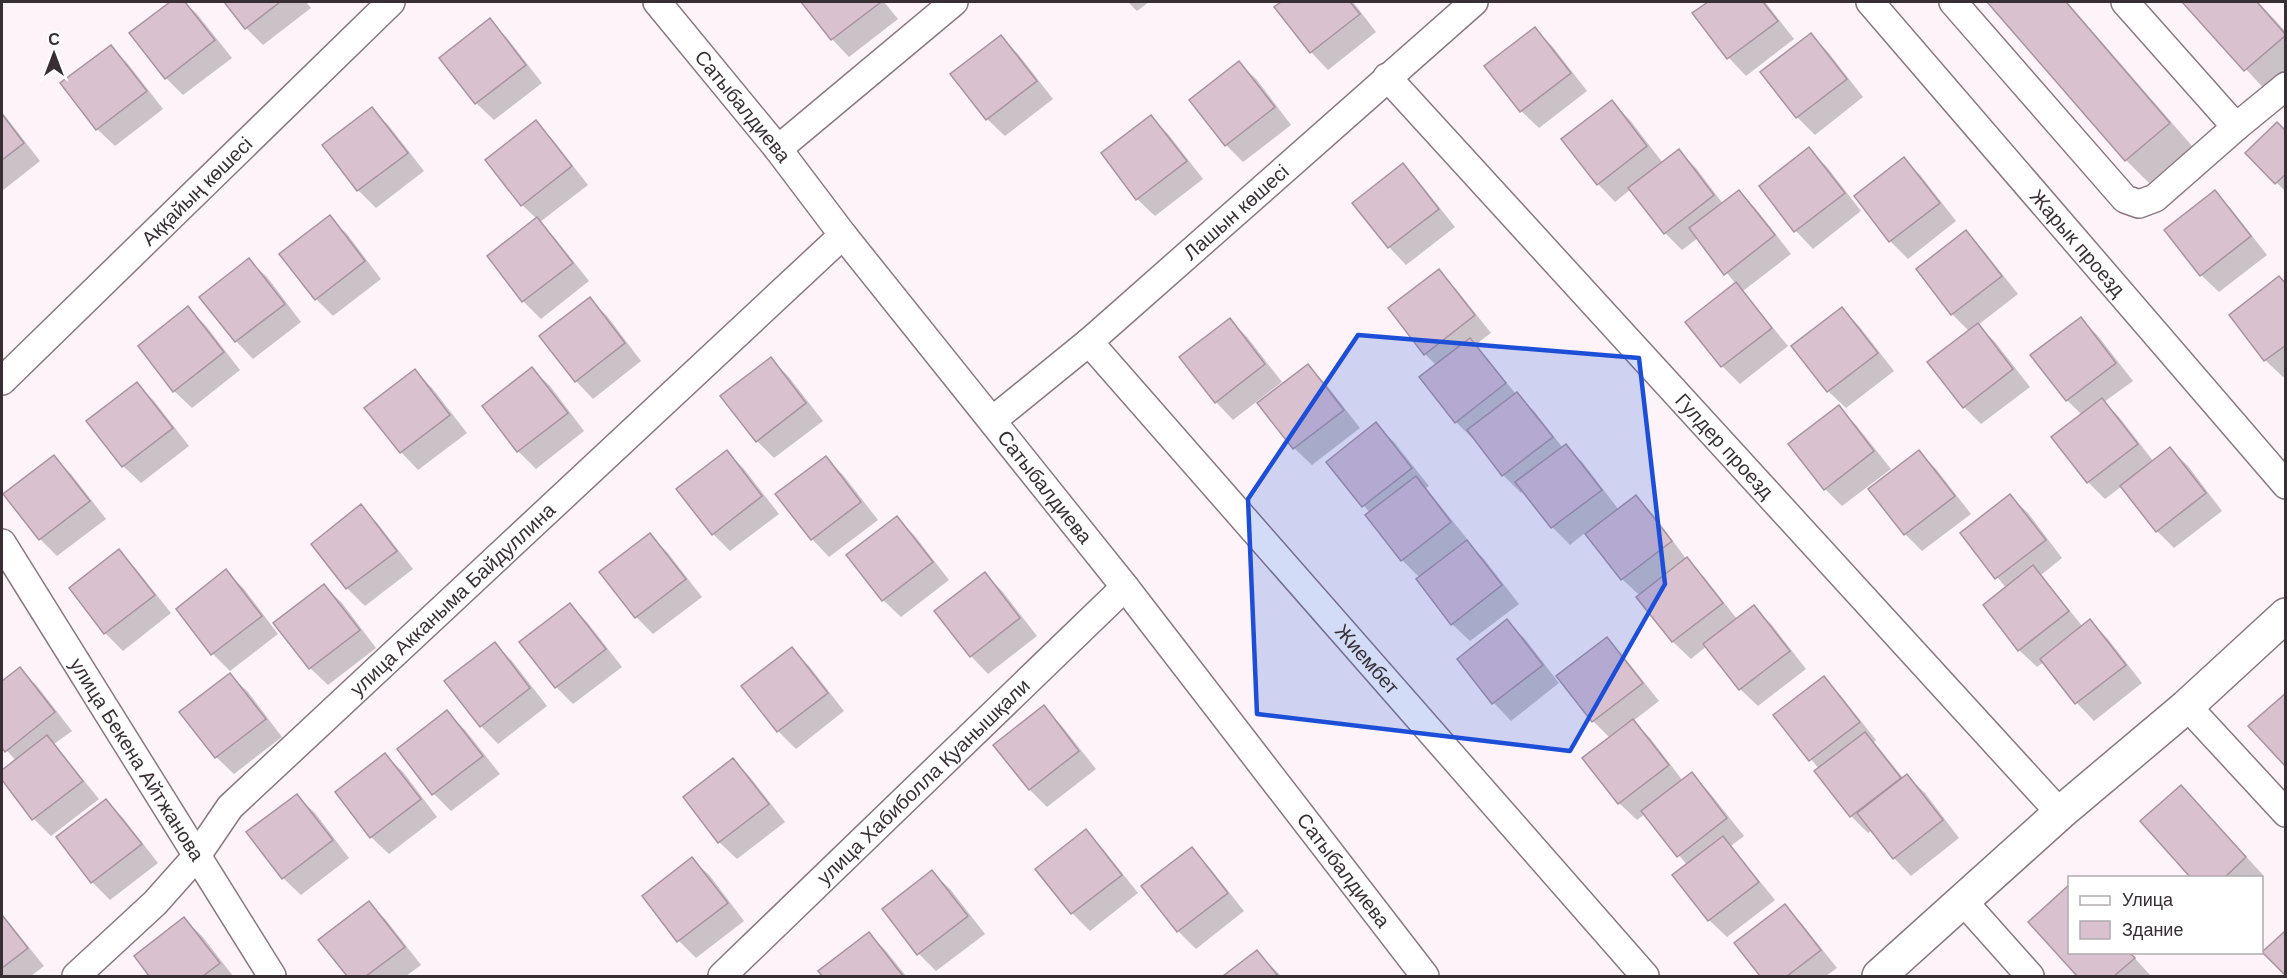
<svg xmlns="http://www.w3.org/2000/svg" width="2287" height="978" viewBox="0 0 2287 978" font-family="'DM Sans',sans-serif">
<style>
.shadow{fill:#0003}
.building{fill:#dac1d0;stroke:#aa93a1;stroke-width:1.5}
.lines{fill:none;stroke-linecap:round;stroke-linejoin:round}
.minor-casing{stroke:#8c7683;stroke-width:30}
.tertiary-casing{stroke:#8c7683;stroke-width:36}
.minor{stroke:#fff;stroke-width:27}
.tertiary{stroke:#fff;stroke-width:33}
.marked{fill:#1d4ed8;fill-opacity:0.2;stroke:#1d4ed8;stroke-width:4.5;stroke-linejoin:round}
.labels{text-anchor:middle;stroke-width:5;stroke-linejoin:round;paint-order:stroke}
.street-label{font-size:20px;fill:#382f34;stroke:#fff}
</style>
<rect width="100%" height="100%" fill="#fdf3f9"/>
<g class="shadow">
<polygon points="173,2 184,2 197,14 232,58 183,95 166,78 131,33"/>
<polygon points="225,2 306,2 311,8 263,45 246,28"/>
<polygon points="803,2 884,2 898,19 849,57 832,39"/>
<polygon points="1128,2 1149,2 1137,11"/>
<polygon points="1283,2 1353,2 1376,32 1328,70 1311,52 1276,8"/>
<polygon points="1710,2 1765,2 1794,39 1746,76 1729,58 1694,14"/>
<polygon points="1989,2 2067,2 2192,146 2149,183 2126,160"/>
<polygon points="2184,2 2258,2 2286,32 2286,77 2268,93"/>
<polygon points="490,20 507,38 542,83 494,120 476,103"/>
<polygon points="1535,29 1552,46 1587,91 1539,128 1521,111"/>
<polygon points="1811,35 1828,52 1863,97 1815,135 1797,117 1762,73"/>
<polygon points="1001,37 1018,54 1053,99 1005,136 987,119 952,74"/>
<polygon points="111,47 128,64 163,109 115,146 97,129"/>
<polygon points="1239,63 1257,80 1291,125 1243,162 1226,145"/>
<polygon points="1612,102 1629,119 1663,163 1679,151 1696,168 1723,204 1739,192 1756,209 1791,254 1743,291 1788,346 1740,384 1722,366 1687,322 1736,284 1698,238 1682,250 1665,233 1631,189 1615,202 1598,184"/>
<polygon points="372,109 389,126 424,171 376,208 358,190 324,146"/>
<polygon points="2,112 40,161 2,191"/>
<polygon points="1151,117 1168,134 1203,179 1155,216 1137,199"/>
<polygon points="536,122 553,140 588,185 540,222 554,237 589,281 541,319 523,301 489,257 537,219 522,205"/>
<polygon points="2286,133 2286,192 2247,153"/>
<polygon points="1809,149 1827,167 1861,211 1813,249 1796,231 1761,186"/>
<polygon points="1904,159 1921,176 1956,221 1908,259 1890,241 1856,196"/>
<polygon points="1403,165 1420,183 1455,227 1406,265 1389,247 1354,203"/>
<polygon points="2215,192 2232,210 2267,255 2219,292 2201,275"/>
<polygon points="329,217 347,234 381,279 333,316 316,299"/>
<polygon points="1966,232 1983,250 2018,294 1978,325 1995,342 2030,387 1981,424 1964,407 1969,331 1952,314 1918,270"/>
<polygon points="249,260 267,277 301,322 253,359 236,341"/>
<polygon points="1438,271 1456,289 1491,333 1475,345 1516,394 1534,411 1563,448 1566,446 1583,463 1619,510 1636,497 1653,514 1687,560 1704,577 1737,619 1754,607 1771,624 1806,669 1758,706 1740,689 1707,646 1691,659 1673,642 1638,597 1640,596 1622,579 1586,532 1570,545 1552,527 1524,490 1521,493 1503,475 1475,438 1473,439 1456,422 1436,365 1425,354"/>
<polygon points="2286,285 2286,375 2283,377 2265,360"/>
<polygon points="589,299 607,316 641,361 593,399 576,381"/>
<polygon points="188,308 206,326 240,370 192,408 174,391"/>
<polygon points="1842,309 1859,326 1894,371 1846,408 1828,391"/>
<polygon points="2081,319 2098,336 2133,381 2104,402 2119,417 2154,462 2170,449 2188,466 2222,511 2174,548 2157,531 2122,486 2105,499 2088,482 2082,415 2067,400"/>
<polygon points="1230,320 1247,337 1282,382 1233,420 1216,402"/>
<polygon points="771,359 788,376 823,421 774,458 757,441"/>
<polygon points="1308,366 1325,383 1360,428 1312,465 1294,448"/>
<polygon points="532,369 550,386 584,431 536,469 518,451 484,406"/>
<polygon points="415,371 432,388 467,433 418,470 401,452 366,408"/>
<polygon points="137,384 154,401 189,446 141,483 123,466"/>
<polygon points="1838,407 1856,425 1891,469 1842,506 1825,489"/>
<polygon points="1376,424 1394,442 1429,486 1426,488 1468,540 1466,541 1484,559 1519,604 1470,641 1452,624 1420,578 1402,560 1370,513 1328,462"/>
<polygon points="727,452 744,469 779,514 730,551 713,534"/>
<polygon points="1919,452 1936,469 1971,514 1922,551 1905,534"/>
<polygon points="54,457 71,474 106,519 57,556 40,539"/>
<polygon points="826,458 843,475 878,520 829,557 812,539 777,495"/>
<polygon points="2010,496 2028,513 2062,558 2041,575 2083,627 2090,621 2108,639 2142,683 2094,721 2077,703 2044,662 2037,667 2019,650 2006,588 1962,533"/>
<polygon points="361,506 378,524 413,569 365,606 347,588 313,544"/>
<polygon points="897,518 914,535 949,580 901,617 883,600"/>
<polygon points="650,535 667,552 702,597 653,634 636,617"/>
<polygon points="119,551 136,569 171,613 123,651 105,633 71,588"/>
<polygon points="226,571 244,589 278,634 230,671 213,654"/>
<polygon points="985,574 1002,591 1037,636 988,674 971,656"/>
<polygon points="324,586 342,603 376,648 328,685 310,668"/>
<polygon points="570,605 587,622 622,667 573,704 556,687"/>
<polygon points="1507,621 1525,639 1559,683 1511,721 1494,703 1459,659"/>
<polygon points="1607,639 1624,657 1659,701 1633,721 1650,738 1683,781 1692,774 1709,792 1744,836 1731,846 1775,900 1727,937 1709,920 1687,865 1645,814 1637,820 1619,803 1610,738 1593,721 1558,677"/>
<polygon points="495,644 512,661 547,706 498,744 481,726 446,682"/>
<polygon points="792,649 809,666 844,711 796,749 778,731 744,686"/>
<polygon points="19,669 37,686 72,731 54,744 99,799 51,836 34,819 2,778 2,772 16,761 2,745 2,682"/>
<polygon points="230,675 248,692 282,737 234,774 216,757 182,712"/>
<polygon points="1824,678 1841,696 1876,740 1874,742 1904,779 1907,776 1925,793 1959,838 1911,876 1894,858 1872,830 1868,833 1851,816 1819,769 1776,715"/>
<polygon points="1044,707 1061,725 1096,769 1047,807 1030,790 995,745"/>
<polygon points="447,712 465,730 500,774 451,811 434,794 399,749"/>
<polygon points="385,755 403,772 437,817 389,854 371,837"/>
<polygon points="733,759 750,777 785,822 737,859 719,842"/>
<polygon points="297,796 315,813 349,858 301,895 283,878"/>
<polygon points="106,801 123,818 158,863 110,900 92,882 58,838"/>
<polygon points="2198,804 2263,875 2260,878 2193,878"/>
<polygon points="1086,831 1103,849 1138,893 1090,931 1072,913 1037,869"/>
<polygon points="1192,849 1209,867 1244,911 1196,949 1178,931 1144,887"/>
<polygon points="692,859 710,876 744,921 696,958 679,941 644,896"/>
<polygon points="932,872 950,889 985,934 936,971 919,954 884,909"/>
<polygon points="2069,888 2070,952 2129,952 2151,976 2079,976 2030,923"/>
<polygon points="369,903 386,920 421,965 406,976 349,976 320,940"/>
<polygon points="1785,906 1802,924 1837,968 1826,976 1762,976 1736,944"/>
<polygon points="2,914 44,966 31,976 2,976"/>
<polygon points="184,919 202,936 233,976 151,976 136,957"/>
<polygon points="869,934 886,951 906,976 824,976 820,971"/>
<polygon points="1257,952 1281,976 1225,976"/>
</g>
<g class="building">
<polygon points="170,2 185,2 215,40 165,79 129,33"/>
<polygon points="224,2 280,2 245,29"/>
<polygon points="801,2 881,2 831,40"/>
<polygon points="1281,2 1350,2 1360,14 1310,53 1274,7"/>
<polygon points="1708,2 1763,2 1778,21 1727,59 1692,13"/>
<polygon points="1987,2 2066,2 2170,123 2125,161"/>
<polygon points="2182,2 2257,2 2286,35 2244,71"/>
<polygon points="490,18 526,65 475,104 439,58"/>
<polygon points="1535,27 1571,73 1520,112 1484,66"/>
<polygon points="1811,33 1847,79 1796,118 1760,72"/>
<polygon points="1001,35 1037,81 986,120 950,74"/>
<polygon points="111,45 147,91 96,130 60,83"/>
<polygon points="1239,61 1275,107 1225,146 1189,100"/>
<polygon points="1612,100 1647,146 1597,185 1561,139"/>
<polygon points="372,107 408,153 357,191 322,145"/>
<polygon points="2,114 24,143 2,160"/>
<polygon points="1151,115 1187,161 1136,200 1101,153"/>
<polygon points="536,120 572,166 521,206 485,160"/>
<polygon points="2277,122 2286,131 2286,174 2275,184 2245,153"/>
<polygon points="1809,147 1845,193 1794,232 1759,186"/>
<polygon points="1679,149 1714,195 1664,234 1628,188"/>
<polygon points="1904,157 1940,203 1889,242 1854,196"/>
<polygon points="1403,163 1439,209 1388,248 1352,203"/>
<polygon points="1739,190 1775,235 1724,275 1689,228"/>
<polygon points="2215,190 2251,236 2200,276 2164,230"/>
<polygon points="330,215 365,261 315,300 279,254"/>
<polygon points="537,217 573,263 522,302 487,256"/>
<polygon points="1966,230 2002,276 1951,315 1916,269"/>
<polygon points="249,258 285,304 235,342 199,297"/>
<polygon points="1439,269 1475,315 1424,355 1388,308"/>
<polygon points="2279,276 2286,284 2286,345 2264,361 2229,315"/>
<polygon points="1736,282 1772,328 1721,367 1685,322"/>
<polygon points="590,297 625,343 575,382 539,336"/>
<polygon points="188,306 224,352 173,392 138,346"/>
<polygon points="1842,307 1878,353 1827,392 1791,346"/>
<polygon points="2081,317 2116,363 2066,401 2030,355"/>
<polygon points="1230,318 1265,364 1215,403 1179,357"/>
<polygon points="1978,323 2013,369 1963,408 1927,362"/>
<polygon points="1470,338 1506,383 1455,423 1419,377"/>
<polygon points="771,357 806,403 756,442 720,396"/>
<polygon points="1308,364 1344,410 1293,449 1257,403"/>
<polygon points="532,367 568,413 517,452 482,406"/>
<polygon points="415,369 450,415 400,453 364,408"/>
<polygon points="137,382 173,428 122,467 86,421"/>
<polygon points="1517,392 1553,437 1502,476 1467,430"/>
<polygon points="2102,398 2138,444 2087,483 2051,437"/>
<polygon points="1839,405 1874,451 1824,490 1788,444"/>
<polygon points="1376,422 1412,468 1362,507 1326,462"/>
<polygon points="1566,444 1602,490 1551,528 1515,482"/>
<polygon points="2170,447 2206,493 2156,532 2120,486"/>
<polygon points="727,450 762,496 712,535 676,489"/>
<polygon points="1919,450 1955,496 1904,535 1868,489"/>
<polygon points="54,455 90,501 39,540 3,494"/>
<polygon points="826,456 861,502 811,540 775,494"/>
<polygon points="1416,476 1451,522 1401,561 1365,515"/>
<polygon points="2010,494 2046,540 1995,579 1960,533"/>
<polygon points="1636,495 1672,541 1621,580 1585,534"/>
<polygon points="361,504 397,551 346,589 311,544"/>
<polygon points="897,516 933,562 882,601 846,555"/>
<polygon points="650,533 686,579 635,618 599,572"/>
<polygon points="1467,540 1502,585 1451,625 1416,579"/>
<polygon points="119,549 155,595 104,634 69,588"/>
<polygon points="1687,557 1723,603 1672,642 1636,597"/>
<polygon points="2033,565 2069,611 2018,651 1983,605"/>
<polygon points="226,569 262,616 211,655 176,609"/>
<polygon points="985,572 1020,618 970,657 934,611"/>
<polygon points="324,584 360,630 309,669 273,623"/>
<polygon points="570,603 606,649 555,688 519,642"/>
<polygon points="1754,605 1790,651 1739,690 1703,644"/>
<polygon points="1507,619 1543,665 1492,704 1457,659"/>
<polygon points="2090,619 2126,665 2075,704 2040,659"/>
<polygon points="1607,637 1643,683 1592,722 1556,676"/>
<polygon points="495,642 530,688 480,727 444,681"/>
<polygon points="792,647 828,693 777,732 741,686"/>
<polygon points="20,667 55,712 5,752 2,748 2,681"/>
<polygon points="230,673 266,719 215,758 179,712"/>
<polygon points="1824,676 1860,722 1809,761 1773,715"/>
<polygon points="2286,693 2286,767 2248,726"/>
<polygon points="1044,705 1079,751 1029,790 993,745"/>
<polygon points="447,710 483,756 432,795 397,749"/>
<polygon points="1633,719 1669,765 1618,804 1582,758"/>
<polygon points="1865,732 1901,778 1850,817 1814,771"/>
<polygon points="47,735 83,781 32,820 2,780 2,770"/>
<polygon points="385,753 421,799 370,838 335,792"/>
<polygon points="733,758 769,804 718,843 683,797"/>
<polygon points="1692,772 1727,818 1677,857 1641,811"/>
<polygon points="1907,774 1943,820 1893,859 1857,813"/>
<polygon points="2181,785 2246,857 2224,878 2191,878 2140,821"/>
<polygon points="297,794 333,840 282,879 246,832"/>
<polygon points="106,799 142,844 91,883 56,837"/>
<polygon points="1086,829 1122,875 1071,914 1035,869"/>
<polygon points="1723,836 1759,882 1708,921 1672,875"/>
<polygon points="1192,847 1228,893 1177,932 1141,886"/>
<polygon points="692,857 728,903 677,942 642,896"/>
<polygon points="932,870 968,916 917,955 882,909"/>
<polygon points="2069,885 2070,952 2129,952 2135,958 2114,976 2077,976 2028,922"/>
<polygon points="369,901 405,947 366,976 347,976 318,940"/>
<polygon points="1785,904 1821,950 1787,976 1760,976 1734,943"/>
<polygon points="2,915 28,948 2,968"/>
<polygon points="184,917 220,963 203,976 149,976 134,956"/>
<polygon points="869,932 903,976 822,976 818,971"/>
<polygon points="2284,932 2286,934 2286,976 2262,952"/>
<polygon points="1257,950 1278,976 1223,976"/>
</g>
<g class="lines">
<defs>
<g id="minor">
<path id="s1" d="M657,2L778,149L843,235L1125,587L1425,976"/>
<path id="s2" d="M1870,2L2286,485"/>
<polyline points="1953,2 2125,199 2139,204 2155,198 2236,127"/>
<polyline points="2125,2 2236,127 2286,86"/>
<path id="s3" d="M1387,77L2060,813"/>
<polyline points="778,149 954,2"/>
<path id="s4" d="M1089,342L1645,976"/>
<path id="s5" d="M2,381L391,2"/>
<path id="s6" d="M993,420L1089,342L1474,2"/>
<path id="s7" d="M2,543L272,976"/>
<polyline points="2187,706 2286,813"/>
<polyline points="1964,902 2030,976"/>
<path id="s8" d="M76,976L155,903L196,857L230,807L843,235"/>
<path id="s9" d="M722,976L1125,587"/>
</g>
<polyline id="tertiary" points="1879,976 2060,813 2187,706 2286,615"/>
</defs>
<use href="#minor" class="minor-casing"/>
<use href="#tertiary" class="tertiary-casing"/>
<use href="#minor" class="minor"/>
<use href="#tertiary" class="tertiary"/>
</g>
<path class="marked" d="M1358,335L1639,358L1665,584L1570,751L1257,714L1248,499Z"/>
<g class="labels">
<g class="street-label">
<text dy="7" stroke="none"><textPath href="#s1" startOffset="135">Сатыбалдиева</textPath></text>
<text dy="7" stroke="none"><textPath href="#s5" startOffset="272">Аққайың көшесі</textPath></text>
<text dy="7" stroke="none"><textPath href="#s6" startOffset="320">Лашын көшесі</textPath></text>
<text dy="7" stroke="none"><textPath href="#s2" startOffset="318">Жарык проезд</textPath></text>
<text dy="7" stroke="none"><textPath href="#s3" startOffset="500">Гулдер проезд</textPath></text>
<text dy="7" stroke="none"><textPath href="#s1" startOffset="621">Сатыбалдиева</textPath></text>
<text dy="7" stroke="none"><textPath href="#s8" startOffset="534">улица Акканыма Байдуллина</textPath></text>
<text dy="7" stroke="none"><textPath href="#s4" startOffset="422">Жиембет</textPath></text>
<text dy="7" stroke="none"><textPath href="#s7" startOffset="255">улица Бекена Айтжанова</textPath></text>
<text dy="7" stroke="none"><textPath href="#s9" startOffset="280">улица Хабиболла Қуанышқали</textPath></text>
<text dy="7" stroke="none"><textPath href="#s1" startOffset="1107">Сатыбалдиева</textPath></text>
</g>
</g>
<rect width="2287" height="978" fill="none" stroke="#382f34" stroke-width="6"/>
<rect x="2068" y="876" width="195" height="78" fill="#ffffff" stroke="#afacae" stroke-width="1.5"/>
<rect x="2080" y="896" width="30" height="9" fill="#ffffff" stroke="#afacae" stroke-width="1.5"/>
<text x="2122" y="906" font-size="18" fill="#382f34">Улица</text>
<rect x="2080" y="921" width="30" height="18" fill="#dac1d0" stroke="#afacae" stroke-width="1.5"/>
<text x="2122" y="936" font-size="18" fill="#382f34">Здание</text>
<g transform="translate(54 54)" stroke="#ffffff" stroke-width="4.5" paint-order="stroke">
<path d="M0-4.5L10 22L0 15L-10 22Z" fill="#382f34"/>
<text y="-9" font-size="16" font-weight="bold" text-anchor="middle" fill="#382f34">С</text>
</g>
</svg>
